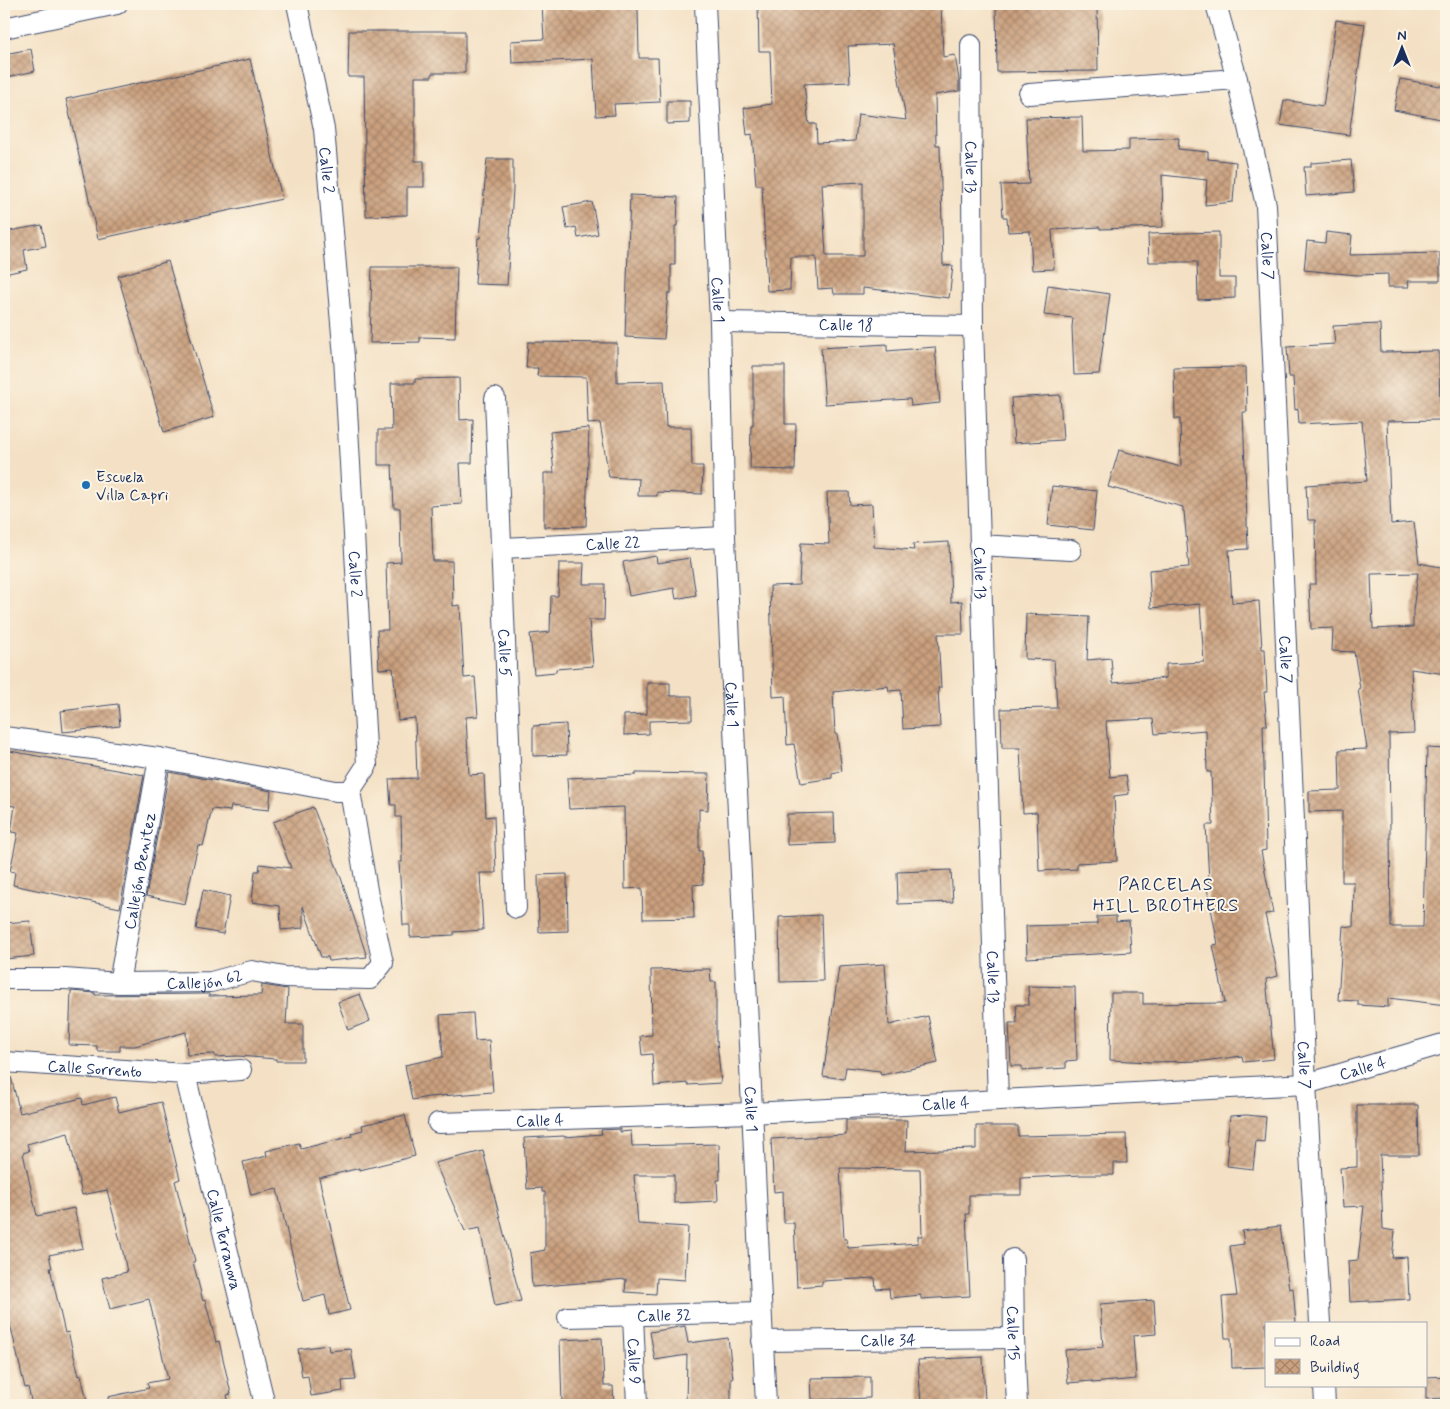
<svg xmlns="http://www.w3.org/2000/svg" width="1450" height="1409" viewBox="0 0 1450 1409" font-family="Mynerve,sans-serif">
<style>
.building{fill:url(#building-cross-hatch);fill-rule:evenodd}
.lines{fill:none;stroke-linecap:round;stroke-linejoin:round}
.street-casing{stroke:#3c4a6d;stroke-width:22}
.street{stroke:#fff;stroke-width:20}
.poi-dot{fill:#1f6fb2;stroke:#fcf5e5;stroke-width:2}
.labels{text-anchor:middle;stroke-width:4;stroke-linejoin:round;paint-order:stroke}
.street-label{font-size:16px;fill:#1b2f5e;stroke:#fcf5e5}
.poi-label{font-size:16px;fill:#1b2f5e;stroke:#fcf5e5;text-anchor:start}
.neighbourhood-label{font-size:18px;letter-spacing:1px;fill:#1b2f5e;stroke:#fcf5e5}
</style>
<defs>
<pattern id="building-cross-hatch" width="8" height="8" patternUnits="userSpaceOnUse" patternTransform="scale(1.25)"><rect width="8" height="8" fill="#cba07e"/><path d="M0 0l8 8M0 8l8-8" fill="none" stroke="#a4836a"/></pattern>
</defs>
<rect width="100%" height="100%" fill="#fcf5e5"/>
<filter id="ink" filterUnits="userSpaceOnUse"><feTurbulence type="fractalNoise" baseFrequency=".02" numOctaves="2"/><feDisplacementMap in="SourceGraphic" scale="10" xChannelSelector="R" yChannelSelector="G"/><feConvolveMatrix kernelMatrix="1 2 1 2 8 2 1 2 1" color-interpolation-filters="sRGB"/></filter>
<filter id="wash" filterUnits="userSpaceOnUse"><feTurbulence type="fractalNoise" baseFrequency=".0096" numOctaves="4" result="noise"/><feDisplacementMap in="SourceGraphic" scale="20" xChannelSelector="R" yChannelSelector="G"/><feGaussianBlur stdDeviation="1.12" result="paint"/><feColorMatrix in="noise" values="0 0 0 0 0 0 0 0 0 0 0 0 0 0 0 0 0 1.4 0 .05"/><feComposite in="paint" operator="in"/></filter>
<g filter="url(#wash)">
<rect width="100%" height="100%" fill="#f4e1c5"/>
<g id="blocks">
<g class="building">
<polygon points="542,4 570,4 571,9 638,8 639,58 658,58 660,102 614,104 615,115 596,116 593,59 512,63 511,41 544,39"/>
<path d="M758,4H941L943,57L955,55L959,80V91L935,95L936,145H940L943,265L953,266L949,298L863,288V294H834L833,288L818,289L816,257H791L790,290L767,291L762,185H756L752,134L747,135L744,108L772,104L770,51H759ZM893,44L906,120L858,114L855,141L817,143L816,124H809L804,84L850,82L848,46ZM863,182V256H826L822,184Z"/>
<polygon points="996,4 1097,4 1098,71 997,72"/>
<polygon points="1336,20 1365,24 1349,135 1280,125 1284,100 1323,106"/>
<polygon points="349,31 465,31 465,73 432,73 432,77 415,77 415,161 424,161 424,187 407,187 407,215 366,216 364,77 348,77"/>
<polygon points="31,49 35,71 4,78 4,54"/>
<polygon points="250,59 282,199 98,239 66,99"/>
<polygon points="1400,79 1446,87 1446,120 1394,110"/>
<polygon points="667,101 690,101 690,123 667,124"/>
<polygon points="1082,117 1083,151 1129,150 1129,139 1179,138 1178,149 1208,152 1208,159 1236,162 1233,202 1205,205 1207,180 1162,175 1163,227 1100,229 1100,227 1052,230 1054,269 1032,270 1030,231 1008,232 1007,217 1003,217 1001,185 1029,184 1026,118"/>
<polygon points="487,159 513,159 513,189 507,285 475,284 478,238 480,238"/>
<polygon points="1351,160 1354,192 1306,196 1304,167 1311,167 1311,163"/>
<polygon points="630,195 678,197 677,226 675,226 675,265 671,265 671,293 668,293 664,339 625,337"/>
<polygon points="592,202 598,234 578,238 576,227 567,229 563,207"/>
<polygon points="42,225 46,246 24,250 27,269 4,274 4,232"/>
<polygon points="1219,232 1219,278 1235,278 1235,298 1198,300 1197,262 1149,262 1148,234"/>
<polygon points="1326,232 1352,235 1350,255 1440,253 1440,281 1408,281 1409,287 1388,287 1388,274 1357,275 1304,270 1307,241 1325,243"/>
<polygon points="168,261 214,417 164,432 118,276"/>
<polygon points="372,267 457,267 455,338 420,337 420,342 370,343"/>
<polygon points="1048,285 1110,294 1099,374 1074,375 1072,327 1073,318 1044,315"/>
<path d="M1380,324L1381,352L1439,351L1440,420L1387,421L1391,524L1414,522L1419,563L1446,568V674L1411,669L1414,733L1389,734L1391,927H1423L1427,748L1446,749V892L1443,942L1446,943V1005L1388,998V1007L1358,1005V1001L1338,1000L1343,926L1353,927L1354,882H1342V811L1309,812V791L1340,790L1339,750L1367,749L1358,689L1360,688L1354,652L1332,651L1333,628L1311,629L1309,584H1316L1315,520H1308L1306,485L1367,481L1362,421L1299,424L1298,409L1295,410L1293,377H1289L1287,347L1335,344L1333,326ZM1418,573L1413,610V627L1373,629L1371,574Z"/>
<polygon points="528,342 617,343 617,382 664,381 666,427 691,427 692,466 703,466 702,494 657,492 657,496 638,496 639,479 609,477 600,423 588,424 586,377 537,376 538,368 526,368"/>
<polygon points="887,344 887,351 935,347 940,403 911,406 910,399 825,404 821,348"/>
<polygon points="753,366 785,366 785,424 796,424 795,470 750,469 751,425 753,425"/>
<polygon points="1246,367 1247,412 1243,412 1248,549 1229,550 1232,603 1259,601 1262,649 1265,649 1267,692 1264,692 1267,725 1263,725 1266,850 1261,851 1273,913 1265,914 1278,976 1266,979 1274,1059 1243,1062 1242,1056 1204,1061 1150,1062 1110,1060 1111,993 1143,993 1143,1004 1225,1003 1213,945 1218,944 1206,883 1209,882 1206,825 1213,825 1211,772 1207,772 1206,730 1155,734 1153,719 1106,721 1110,777 1126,775 1129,794 1114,796 1117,861 1077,863 1077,869 1039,871 1037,812 1023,813 1020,748 1002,748 1001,709 1057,708 1054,660 1025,659 1026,614 1089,617 1087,660 1111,658 1113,683 1166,678 1166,664 1204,662 1200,604 1151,608 1149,570 1189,567 1184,511 1183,511 1183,507 1108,487 1119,450 1181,467 1180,419 1175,419 1174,368"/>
<polygon points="459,378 460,420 473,419 472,463 460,463 462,504 431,506 433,561 452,561 453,606 460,605 464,678 475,677 478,716 466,717 469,775 484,774 486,817 494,816 496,873 480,873 483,930 454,932 454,935 410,937 410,925 403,925 399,862 402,862 401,817 396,817 396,805 391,805 389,779 417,778 415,718 398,720 393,668 379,669 377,630 388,630 386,563 401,562 400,508 394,508 392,465 378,465 378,430 392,430 391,383 415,383 415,379"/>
<polygon points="1060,395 1063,440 1014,443 1011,398"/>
<polygon points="589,428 586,526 544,527 544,473 554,473 550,432"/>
<polygon points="1052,486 1097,491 1093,530 1048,525"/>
<polygon points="827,492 849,492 850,505 872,504 874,547 914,550 913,544 949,542 951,602 962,601 963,634 938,634 941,688 938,688 940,727 903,729 901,690 889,691 888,686 833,692 835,734 837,734 842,771 832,773 832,778 801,783 794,744 787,745 785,696 773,697 770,586 799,585 801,543 829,544"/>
<polygon points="656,556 657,563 690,558 696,595 676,599 674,588 629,596 623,562"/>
<polygon points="559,563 584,563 583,584 605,584 604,620 589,620 593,666 556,669 556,672 534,674 530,634 550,632 551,596 558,596"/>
<polygon points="647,683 670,683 670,696 692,696 692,720 649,721 649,734 624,735 624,715 647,714"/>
<polygon points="118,704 120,726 63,732 61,711"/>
<polygon points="566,724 567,755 533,756 533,726"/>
<polygon points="4,750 144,775 120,908 13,885 15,872 10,871 18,833 11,832 15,806 6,805 7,798 4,798"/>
<polygon points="169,772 271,791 269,810 231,806 230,811 212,809 203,846 198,845 185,904 146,896"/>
<polygon points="636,773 709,774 708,810 699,809 699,851 702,851 703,884 693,885 694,918 643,919 642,888 625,889 624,807 569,809 567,778 636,775"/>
<polygon points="313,807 341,878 367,957 329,961 328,957 321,957 303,906 303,928 281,930 280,906 252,902 255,871 259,871 260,864 291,868 273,822"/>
<polygon points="834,813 835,843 787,845 787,814"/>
<polygon points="951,870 953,902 898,904 897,872"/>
<polygon points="567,874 568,931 539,932 538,875"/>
<polygon points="203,890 230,896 223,934 196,929"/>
<polygon points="821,915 823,981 780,982 779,917"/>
<polygon points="1116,916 1116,922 1129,921 1131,952 1027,958 1026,926 1097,924 1097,917"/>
<polygon points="30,921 34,956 4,959 4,923"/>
<polygon points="885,964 889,1025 928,1016 938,1063 881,1075 880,1071 846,1067 844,1079 823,1076 839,967"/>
<polygon points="710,969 711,982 716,982 716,1041 717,1041 721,1083 688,1085 688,1083 654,1086 652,1054 642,1055 640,1036 652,1035 651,970"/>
<polygon points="262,985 288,989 286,1024 303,1024 303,1061 276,1061 276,1059 238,1056 215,1057 215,1054 187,1055 186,1032 135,1046 120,1046 120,1051 97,1051 97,1046 69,1045 71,991 95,993 95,995 209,994 209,996 261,995"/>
<polygon points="1028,986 1075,987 1077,1060 1066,1061 1066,1068 1022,1071 1022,1066 1011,1066 1009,1023 1017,1023 1016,1005 1029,1005"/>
<polygon points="360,994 370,1021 348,1030 338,1002"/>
<polygon points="473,1013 475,1041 489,1040 493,1092 428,1097 412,1100 405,1065 443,1057 440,1015"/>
<polygon points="11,1077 20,1113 82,1098 83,1105 115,1097 119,1112 161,1102 180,1179 175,1181 195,1261 193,1262 203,1301 205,1300 216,1342 219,1341 231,1394 227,1395 229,1405 203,1405 202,1401 184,1405 109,1405 108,1397 149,1388 147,1383 168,1379 149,1299 110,1309 102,1278 127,1272 123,1252 107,1190 82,1195 68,1133 27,1144 29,1151 23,1153 37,1216 74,1208 83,1248 49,1255 52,1268 50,1268 65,1333 68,1332 79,1376 81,1375 88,1405 32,1405 28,1387 25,1388 4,1298 4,1078"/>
<polygon points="1357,1105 1418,1105 1419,1155 1380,1155 1383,1229 1395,1231 1392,1258 1407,1257 1409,1299 1350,1302 1348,1261 1358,1260 1364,1206 1343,1207 1340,1168 1357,1167"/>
<polygon points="405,1115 415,1156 360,1170 360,1168 319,1178 350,1310 329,1315 325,1295 303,1301 277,1189 251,1195 243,1162 267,1156 266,1151 299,1143 301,1149 352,1136 351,1133 363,1130 362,1125"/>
<polygon points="1247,1115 1266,1117 1264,1142 1256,1141 1253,1169 1227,1166 1229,1144 1227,1144 1230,1116"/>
<path d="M846,1120H907L906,1151L976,1149V1126H1018V1136L1126,1134L1127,1163H1114V1175H1082L1021,1178V1195H969V1214H966L970,1296L921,1299V1295L890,1298L889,1288L876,1289L875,1278L822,1281V1285L797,1287L794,1223H784L783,1191L774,1192L771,1139L846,1135ZM840,1168L920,1169L922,1236H918V1243L848,1248L847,1239H844Z"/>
<polygon points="620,1129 620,1132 631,1131 632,1146 719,1144 720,1180 717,1180 718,1201 674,1203 674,1175 634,1175 638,1224 688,1227 685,1280 657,1278 656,1294 625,1292 626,1279 532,1287 530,1253 545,1250 545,1192 542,1192 542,1188 527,1189 524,1138 564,1136 564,1137 602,1134 601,1130"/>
<polygon points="483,1151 521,1301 495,1306 480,1228 465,1231 435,1163"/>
<polygon points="1280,1226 1289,1289 1293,1288 1296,1323 1266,1323 1266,1367 1232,1368 1231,1338 1225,1338 1222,1297 1237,1296 1230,1246 1244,1244 1242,1231"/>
<polygon points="1154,1300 1156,1334 1133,1336 1136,1379 1092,1383 1092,1381 1068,1383 1065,1350 1103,1347 1100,1304"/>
<polygon points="685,1326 688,1343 728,1338 733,1378 731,1379 731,1405 686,1405 687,1355 655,1360 650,1332"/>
<polygon points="602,1338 604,1386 613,1386 614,1405 562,1405 560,1340"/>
<polygon points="328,1345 329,1351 351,1349 356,1380 342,1381 343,1391 311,1396 308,1376 302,1377 298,1349"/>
<polygon points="983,1357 985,1402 921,1405 918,1360"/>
<polygon points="1446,1376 1446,1398 1426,1399 1426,1377"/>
<polygon points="870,1377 870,1398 812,1400 811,1378"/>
</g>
</g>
</g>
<g filter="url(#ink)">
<use href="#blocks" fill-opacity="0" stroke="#3c4a6d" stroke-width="1"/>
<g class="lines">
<defs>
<g id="street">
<path id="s1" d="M297,4L324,129L344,357L367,765L350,791"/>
<path id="s2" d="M705,4L720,322L725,537L766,1405"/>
<path id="s3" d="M1216,4L1237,79L1266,205L1306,1084L1320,1323"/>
<polyline points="4,28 117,4"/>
<path id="s4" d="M971,45L973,326L998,1100"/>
<polyline points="1029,94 1237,79"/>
<path id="s5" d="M720,322L973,326"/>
<path id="s6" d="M495,398L516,908"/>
<polyline points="979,545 1071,550"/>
<path id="s7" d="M502,548L725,537"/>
<polyline points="4,737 159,758 336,791 350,791"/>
<path id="s8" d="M4,979H65L119,983L211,982L252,971L284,977L370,979L383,963L367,890L350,791"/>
<path id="s9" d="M119,983L159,758"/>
<path id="s10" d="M4,1062L185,1074L241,1070"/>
<path id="s11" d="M185,1074L265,1405"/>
<path id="s12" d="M438,1123L752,1113L1306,1084L1446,1043"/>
<path id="s13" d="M1013,1259L1014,1338L1017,1405"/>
<path id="s14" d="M633,1316L637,1405"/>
<path id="s15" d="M568,1317L761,1312"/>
<path id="s16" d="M762,1341L1014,1338"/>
<polyline points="1324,1385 1325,1405"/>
</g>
</defs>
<use href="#street" class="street-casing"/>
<use href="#street" class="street"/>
</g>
</g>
<circle class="poi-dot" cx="86" cy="485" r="5"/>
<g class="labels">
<g class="street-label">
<text dy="6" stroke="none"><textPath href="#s4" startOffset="122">Calle 13</textPath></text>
<text dy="6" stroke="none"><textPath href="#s1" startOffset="169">Calle 2</textPath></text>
<text dy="6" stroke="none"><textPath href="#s3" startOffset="258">Calle 7</textPath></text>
<text dy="6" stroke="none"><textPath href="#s2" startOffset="296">Calle 1</textPath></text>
<text dy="6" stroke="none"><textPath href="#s5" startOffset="126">Calle 18</textPath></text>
<text dy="6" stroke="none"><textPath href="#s7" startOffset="111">Calle 22</textPath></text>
<text dy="6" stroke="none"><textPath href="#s4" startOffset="528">Calle 13</textPath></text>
<text dy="6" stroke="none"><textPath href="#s1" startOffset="574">Calle 2</textPath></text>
<text dy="6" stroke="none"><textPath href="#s6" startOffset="255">Calle 5</textPath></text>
<text dy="6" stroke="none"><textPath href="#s3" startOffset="662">Calle 7</textPath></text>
<text dy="6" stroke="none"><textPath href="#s2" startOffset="701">Calle 1</textPath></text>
<text dy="6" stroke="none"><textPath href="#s9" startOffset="114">Callejón Benitez</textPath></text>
<text dy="6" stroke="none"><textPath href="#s8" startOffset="201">Callejón 62</textPath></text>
<text dy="6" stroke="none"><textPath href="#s4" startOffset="932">Calle 13</textPath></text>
<text dy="6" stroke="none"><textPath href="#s3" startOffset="1068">Calle 7</textPath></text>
<text dy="6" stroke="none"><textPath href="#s10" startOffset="91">Calle Sorrento</textPath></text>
<text dy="6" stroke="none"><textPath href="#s12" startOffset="928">Calle 4</textPath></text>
<text dy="6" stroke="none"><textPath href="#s12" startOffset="508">Calle 4</textPath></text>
<text dy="6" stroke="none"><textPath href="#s2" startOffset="1106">Calle 1</textPath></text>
<text dy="6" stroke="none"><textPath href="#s12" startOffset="102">Calle 4</textPath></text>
<text dy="6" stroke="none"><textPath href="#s11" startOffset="170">Calle Terranova</textPath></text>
<text dy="6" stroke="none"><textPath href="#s15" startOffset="96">Calle 32</textPath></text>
<text dy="6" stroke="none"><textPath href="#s13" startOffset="74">Calle 15</textPath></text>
<text dy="6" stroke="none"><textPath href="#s16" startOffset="126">Calle 34</textPath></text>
<text dy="6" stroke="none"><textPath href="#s14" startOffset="45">Calle 9</textPath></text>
</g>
<g class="poi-label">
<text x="96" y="482">Escuela<tspan x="96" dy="18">Villa Capri</tspan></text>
</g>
<g class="neighbourhood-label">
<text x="1166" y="890">PARCELAS<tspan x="1166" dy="21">HILL BROTHERS</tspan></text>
</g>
</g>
<rect width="1450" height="1409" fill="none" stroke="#fcf5e5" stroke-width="20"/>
<rect x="1265" y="1322" width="162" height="65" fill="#fcf5e5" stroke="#a2a6af"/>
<rect x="1275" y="1338" width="25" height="8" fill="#ffffff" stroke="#a2a6af"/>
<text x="1310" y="1346" font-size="15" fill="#1b2f5e">Road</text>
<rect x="1275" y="1359" width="25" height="15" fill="url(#building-cross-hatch)" stroke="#a2a6af"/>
<text x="1310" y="1372" font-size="15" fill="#1b2f5e">Building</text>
<g transform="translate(1402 48)" stroke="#fcf5e5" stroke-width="4" paint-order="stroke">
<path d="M0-4L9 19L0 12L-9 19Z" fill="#1b2f5e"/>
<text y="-8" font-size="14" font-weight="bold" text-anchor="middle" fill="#1b2f5e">N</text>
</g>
</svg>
